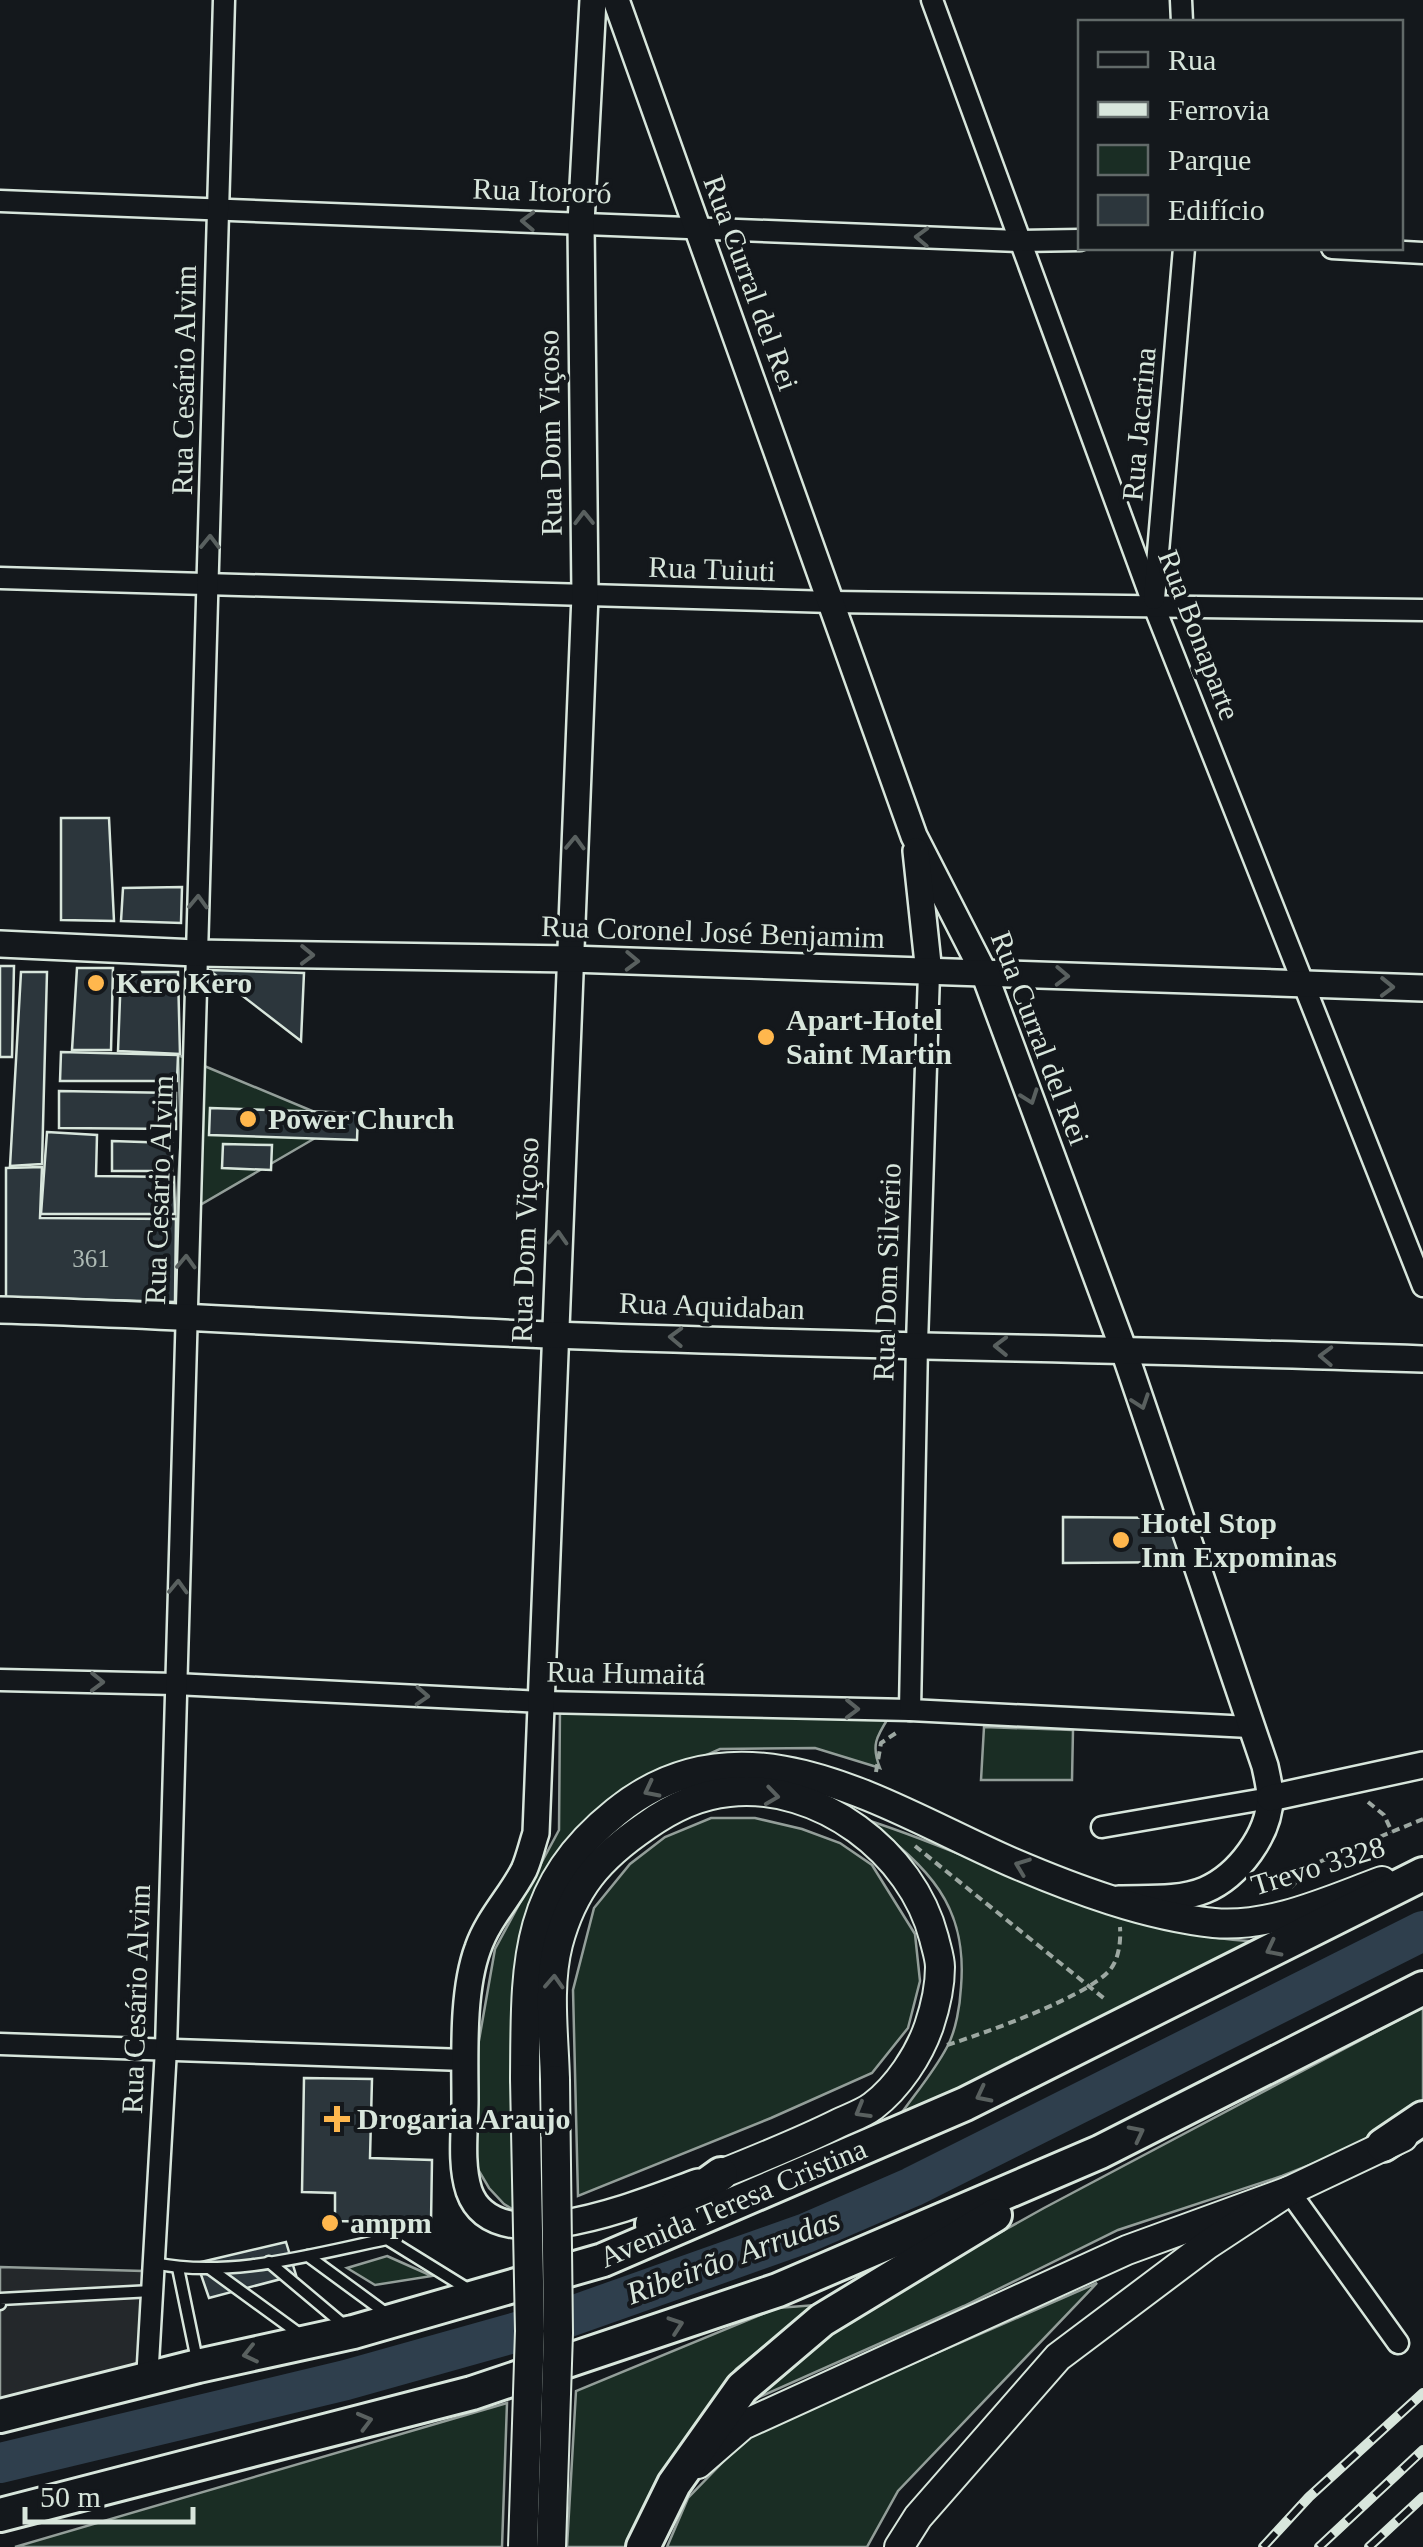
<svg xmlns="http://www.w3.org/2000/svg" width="1423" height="2547" viewBox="0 0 1423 2547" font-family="'Times New Roman',serif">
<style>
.green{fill:#1a2d24;stroke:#939e99;stroke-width:2.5}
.parking{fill:#24282b;stroke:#939e99;stroke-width:2.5}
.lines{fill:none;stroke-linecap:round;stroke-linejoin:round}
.river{stroke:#2f3f4d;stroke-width:40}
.building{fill:#2c363c;stroke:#d8e6dc;stroke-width:2.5}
.service-casing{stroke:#d8e6dc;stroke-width:15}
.minor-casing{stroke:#d8e6dc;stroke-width:25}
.tertiary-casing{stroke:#d8e6dc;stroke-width:30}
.secondary-casing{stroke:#d8e6dc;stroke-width:32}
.trunk-casing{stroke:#d8e6dc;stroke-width:38}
.path{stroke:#9da8a2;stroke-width:4;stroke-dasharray:8 5;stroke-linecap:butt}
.service{stroke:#14181c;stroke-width:10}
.minor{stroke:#14181c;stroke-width:20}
.tertiary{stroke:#14181c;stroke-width:25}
.secondary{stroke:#14181c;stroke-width:28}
.trunk{stroke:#14181c;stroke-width:32}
.rail-casing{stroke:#d8e6dc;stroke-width:10}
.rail{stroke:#14181c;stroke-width:6;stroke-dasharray:19;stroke-linecap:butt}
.secondary-bridge-casing{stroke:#d8e6dc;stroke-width:32;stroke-linecap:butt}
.secondary-bridge{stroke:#14181c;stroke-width:28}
.oneway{stroke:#59605f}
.poi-dot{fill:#ffb74d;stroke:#14181c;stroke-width:4}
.labels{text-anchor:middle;stroke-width:8;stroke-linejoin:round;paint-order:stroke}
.number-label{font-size:25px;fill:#adbab4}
.street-label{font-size:30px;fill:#d8e6dc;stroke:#14181c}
.poi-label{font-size:30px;font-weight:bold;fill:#d8e6dc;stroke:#14181c;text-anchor:start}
.water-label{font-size:32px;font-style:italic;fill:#d8e6dc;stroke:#14181c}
</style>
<rect width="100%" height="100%" fill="#14181c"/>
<g class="green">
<polygon points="178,1055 341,1123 176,1219 181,1135"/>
<path d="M560,1707L889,1717C876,1737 871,1746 880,1768L815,1748L720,1749L650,1780L539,1916L518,2213L504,2204L489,2188L476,2166L478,2046L495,1949L559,1830Z"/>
<polygon points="984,1727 1073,1730 1072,1780 981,1780"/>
<polygon points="711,1818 755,1818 802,1829 840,1843 872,1865 915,1934 920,1981 908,2028 872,2073 771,2118 578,2196 573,1990 594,1908 630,1864 665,1837"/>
<path d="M867,1820C994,1860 1112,1933 1248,1941V1949L898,2118C914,2095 934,2072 947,2047C956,2031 960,2005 961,1987C968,1903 927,1868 867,1820Z"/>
<polygon points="1423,2007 1423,2108 1380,2137 1282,2176 1118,2230 964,2306 748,2402 830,2327 1044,2208"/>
<polygon points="387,2256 432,2276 375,2285 347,2268"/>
<polygon points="1097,2283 898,2491 867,2547 667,2547 688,2498 749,2435"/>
<polygon points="816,2305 736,2369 661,2482 630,2547 567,2547 576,2391 777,2308"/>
<polygon points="507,2403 502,2547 15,2547"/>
</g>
<polygon class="parking" points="0,2267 143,2271 138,2367 0,2401"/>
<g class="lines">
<polyline class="river" points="0,2463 346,2380 510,2334 569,2317 806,2233 912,2187 1423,1931"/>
</g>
<g class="building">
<polygon points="61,818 109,818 114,921 61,920"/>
<polygon points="182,887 181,923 121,921 123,888"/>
<polygon points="0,966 14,966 12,1057 0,1057"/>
<polygon points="77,968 113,968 111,1050 72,1050"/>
<polygon points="209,970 304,973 301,1041"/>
<polygon points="21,972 47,972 42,1164 10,1166"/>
<polygon points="121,972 178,972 180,1054 118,1051"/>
<polygon points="61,1052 178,1055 177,1081 60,1081"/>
<polygon points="59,1091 176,1093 176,1129 59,1128"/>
<polygon points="210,1108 358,1113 357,1140 209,1135"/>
<polygon points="47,1132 97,1135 96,1176 174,1177 175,1214 41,1214"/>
<polygon points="112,1141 172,1143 172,1171 112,1171"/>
<polygon points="223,1144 272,1145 271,1170 222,1168"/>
<polygon points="42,1167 40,1218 176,1219 175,1302 6,1297 6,1168"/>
<polygon points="1063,1517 1170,1518 1189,1562 1063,1563"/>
<polygon points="304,2078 372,2079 370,2158 432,2160 431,2223 335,2221 335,2193 302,2192"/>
<polygon points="286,2242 296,2275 209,2298 197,2263"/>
</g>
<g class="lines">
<defs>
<g id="service">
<polyline points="308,2256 387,2314"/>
<polyline points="269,2262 344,2325"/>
<path d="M154,2263C230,2279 313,2254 387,2239L471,2291"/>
<polyline points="178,2268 197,2360"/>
<polyline points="209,2268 301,2335"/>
<polyline points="0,2304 0,2299 152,2291"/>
</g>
<g id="minor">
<polyline points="932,0 1154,606 1423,1286"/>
<polyline points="1181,0 1182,22"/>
<polyline points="0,201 1020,241 1080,240"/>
<polyline points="1332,248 1423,253"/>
<polyline points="0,578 832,602 1423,610"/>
<polyline points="1154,599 1184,248"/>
<polyline points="0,1680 175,1684 542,1702 910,1710 1250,1727"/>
<polyline points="910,1710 917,1344 929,973"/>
<polyline points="1102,1827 1270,1798"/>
<polyline points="0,2044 465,2060"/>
<polyline points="1289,2191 1398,2343"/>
<polyline points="147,2381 166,2049 224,0"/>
</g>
<g id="tertiary">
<path d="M593,0L581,223L585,595L536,1833C532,1845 529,1859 524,1870C510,1897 488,1919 478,1948C462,1991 465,2054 465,2100C465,2129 460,2163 469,2191C495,2266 647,2200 698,2182"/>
<path d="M616,0L914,836L984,973L1123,1348L1265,1766C1267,1776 1270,1787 1270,1797C1270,1834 1238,1876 1205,1890C1179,1901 1146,1898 1119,1899"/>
<polyline points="916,851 929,973"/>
<polyline points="0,944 196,953 570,959 1423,988"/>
<path d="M0,1310C184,1315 368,1328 552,1335C842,1346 1133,1349 1423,1359"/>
<polyline points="1270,1798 1423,1765"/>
</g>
<g id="secondary">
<path d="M525,2079C526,1968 521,1888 616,1812C744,1708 887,1808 1011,1862C1074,1889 1146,1916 1214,1923C1271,1928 1330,1900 1382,1881"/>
<path d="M555,2080C554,2036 547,1987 558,1944C573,1888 599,1858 646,1826C671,1808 698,1795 729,1792C819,1782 912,1852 934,1938C936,1947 940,1958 940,1967C940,1987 935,2008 929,2026C919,2055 898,2087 873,2106C864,2113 850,2118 839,2123C801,2142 761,2158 721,2174"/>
<polyline points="698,2464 743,2425 1127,2250 1289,2191"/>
<polyline points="899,2547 918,2517 1058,2357 1207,2245 1289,2191 1403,2137"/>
</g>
<g id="trunk">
<polyline points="1383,2145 1423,2118"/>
<polyline points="652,2224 721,2174"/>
<polyline points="0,2416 198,2366 353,2332 603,2260 965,2104 1423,1874"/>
<polyline points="0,2515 472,2393 778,2290 1100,2152 1423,1988"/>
<polyline points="643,2547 674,2484 742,2388 822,2320 995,2215"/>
</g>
</defs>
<use href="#service" class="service-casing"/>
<use href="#minor" class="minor-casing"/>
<use href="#tertiary" class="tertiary-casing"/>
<use href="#secondary" class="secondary-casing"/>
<use href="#trunk" class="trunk-casing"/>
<g class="path">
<polyline points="876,1772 881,1743 899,1731"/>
<polyline points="1368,1802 1384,1815 1392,1832"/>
<polyline points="915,1846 1106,2000"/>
<polyline points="1291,1887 1314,1864 1423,1819"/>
<path d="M947,2045C985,2033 1084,1998 1109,1971C1119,1960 1121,1941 1120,1927"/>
</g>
<use href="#service" class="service"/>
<use href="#minor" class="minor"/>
<use href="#tertiary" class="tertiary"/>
<use href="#secondary" class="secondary"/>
<use href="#trunk" class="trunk"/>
<defs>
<g id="rail">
<polyline points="1263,2547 1309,2497 1423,2393"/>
<polyline points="1319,2547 1423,2450"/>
<polyline points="1369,2547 1423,2497"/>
</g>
</defs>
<use href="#rail" class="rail-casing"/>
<use href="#rail" class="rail"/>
<defs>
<g id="secondary-bridge">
<polyline points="523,2547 530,2331 525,2079"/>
<polyline points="551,2547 558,2333 555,2080"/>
</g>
</defs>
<use href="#secondary-bridge" class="secondary-bridge-casing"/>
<use href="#secondary-bridge" class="secondary-bridge"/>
</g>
<defs><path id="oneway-chevron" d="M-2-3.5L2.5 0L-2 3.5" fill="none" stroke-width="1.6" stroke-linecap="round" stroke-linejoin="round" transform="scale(2.5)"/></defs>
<g class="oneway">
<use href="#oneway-chevron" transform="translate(528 221) rotate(-178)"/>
<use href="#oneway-chevron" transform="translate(922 237) rotate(-178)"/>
<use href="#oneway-chevron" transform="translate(584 518) rotate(-91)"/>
<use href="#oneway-chevron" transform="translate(210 542) rotate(-89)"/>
<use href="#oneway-chevron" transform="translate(575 843) rotate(-88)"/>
<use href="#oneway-chevron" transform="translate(198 902) rotate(-88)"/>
<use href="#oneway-chevron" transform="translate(307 955) rotate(1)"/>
<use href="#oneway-chevron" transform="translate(632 961) rotate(2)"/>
<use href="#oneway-chevron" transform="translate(1062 976) rotate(2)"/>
<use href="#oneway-chevron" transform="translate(1387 987) rotate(1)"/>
<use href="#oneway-chevron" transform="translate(1030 1097) rotate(70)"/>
<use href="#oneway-chevron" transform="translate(558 1238) rotate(-87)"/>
<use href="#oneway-chevron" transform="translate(186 1262) rotate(-88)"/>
<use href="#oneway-chevron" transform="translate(676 1337) rotate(-178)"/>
<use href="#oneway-chevron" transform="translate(1001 1346) rotate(-179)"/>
<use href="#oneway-chevron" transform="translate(1326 1356) rotate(-178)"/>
<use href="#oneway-chevron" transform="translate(1141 1402) rotate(71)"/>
<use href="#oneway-chevron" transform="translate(178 1587) rotate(-88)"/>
<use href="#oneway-chevron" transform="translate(97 1682) rotate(1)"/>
<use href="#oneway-chevron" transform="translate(422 1696) rotate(3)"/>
<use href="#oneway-chevron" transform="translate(852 1709) rotate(1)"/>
<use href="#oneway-chevron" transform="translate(651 1790) rotate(153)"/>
<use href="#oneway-chevron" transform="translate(772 1796) rotate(8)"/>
<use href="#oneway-chevron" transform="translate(1022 1866) rotate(-159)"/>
<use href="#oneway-chevron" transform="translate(1273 1949) rotate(153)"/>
<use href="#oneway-chevron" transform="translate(554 1982) rotate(-87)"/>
<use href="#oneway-chevron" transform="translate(983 2095) rotate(153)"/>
<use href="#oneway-chevron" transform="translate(862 2111) rotate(150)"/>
<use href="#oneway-chevron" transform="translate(1137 2133) rotate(-27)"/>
<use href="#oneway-chevron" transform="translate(676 2325) rotate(-19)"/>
<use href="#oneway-chevron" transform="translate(250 2354) rotate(167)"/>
<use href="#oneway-chevron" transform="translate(365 2421) rotate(-15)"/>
</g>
<g class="poi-dot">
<circle cx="96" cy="983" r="10"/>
<circle cx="766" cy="1037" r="10"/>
<circle cx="248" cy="1119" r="10"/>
<circle cx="1121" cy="1540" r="10"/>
<path d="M332 2104h10v10h10v10h-10v10h-10v-10h-10v-10h10z"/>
<circle cx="330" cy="2223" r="10"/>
</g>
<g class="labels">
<g class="number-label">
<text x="91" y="1267">361</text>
</g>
<g class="street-label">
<text transform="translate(542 191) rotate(2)" y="10">Rua Itororó</text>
<text transform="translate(751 283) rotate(70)" y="10">Rua Curral del Rei</text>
<text transform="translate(184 380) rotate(-89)" y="10">Rua Cesário Alvim</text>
<text transform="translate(1139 424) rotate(-85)" y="10">Rua Jacarina</text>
<text transform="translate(550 433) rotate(-91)" y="10">Rua Dom Viçoso</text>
<text transform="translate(712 569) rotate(2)" y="10">Rua Tuiuti</text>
<text transform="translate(1199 635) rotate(69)" y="10">Rua Bonaparte</text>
<text transform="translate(713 932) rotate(2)" y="10">Rua Coronel José Benjamim</text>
<text transform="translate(1040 1038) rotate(69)" y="10">Rua Curral del Rei</text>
<text transform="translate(159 1190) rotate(-88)" y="10">Rua Cesário Alvim</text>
<text transform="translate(525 1240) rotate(-88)" y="10">Rua Dom Viçoso</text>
<text transform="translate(887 1272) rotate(-88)" y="10">Rua Dom Silvério</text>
<text transform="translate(712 1306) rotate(2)" y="10">Rua Aquidaban</text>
<text transform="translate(626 1673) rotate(1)" y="10">Rua Humaitá</text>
<text transform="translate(1318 1866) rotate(-17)" y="10">Trevo 3328</text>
<text transform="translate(136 1999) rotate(-88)" y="10">Rua Cesário Alvim</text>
<text transform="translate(733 2203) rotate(-23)" y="10">Avenida Teresa Cristina</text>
</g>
<g class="poi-label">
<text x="116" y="993">Kero Kero</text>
<text x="786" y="1030">Apart-Hotel<tspan x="786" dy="34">Saint Martin</tspan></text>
<text x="268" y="1129">Power Church</text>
<text x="1141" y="1533">Hotel Stop<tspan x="1141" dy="34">Inn Expominas</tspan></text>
<text x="357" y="2129">Drogaria Araujo</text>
<text x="350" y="2233">ampm</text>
</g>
<g class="water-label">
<text transform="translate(733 2256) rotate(-20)" y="11">Ribeirão Arrudas</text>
</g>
</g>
<rect x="1078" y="20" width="325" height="230" fill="#14181c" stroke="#626a69" stroke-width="2.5"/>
<rect x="1098" y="52" width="50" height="15" fill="#14181c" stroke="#626a69" stroke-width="2.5"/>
<text x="1168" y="70" font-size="30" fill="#d8e6dc">Rua</text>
<rect x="1098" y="102" width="50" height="15" fill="#d8e6dc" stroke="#626a69" stroke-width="2.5"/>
<text x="1168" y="120" font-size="30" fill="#d8e6dc">Ferrovia</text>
<rect x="1098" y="145" width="50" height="30" fill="#1a2d24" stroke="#626a69" stroke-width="2.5"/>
<text x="1168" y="170" font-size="30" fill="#d8e6dc">Parque</text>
<rect x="1098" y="195" width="50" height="30" fill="#2c363c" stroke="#626a69" stroke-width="2.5"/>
<text x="1168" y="220" font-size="30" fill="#d8e6dc">Edifício</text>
<path d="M25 2507v15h168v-15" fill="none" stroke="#d8e6dc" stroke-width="5"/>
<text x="40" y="2507" font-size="30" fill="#d8e6dc" stroke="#14181c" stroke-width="8" paint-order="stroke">50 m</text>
</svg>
